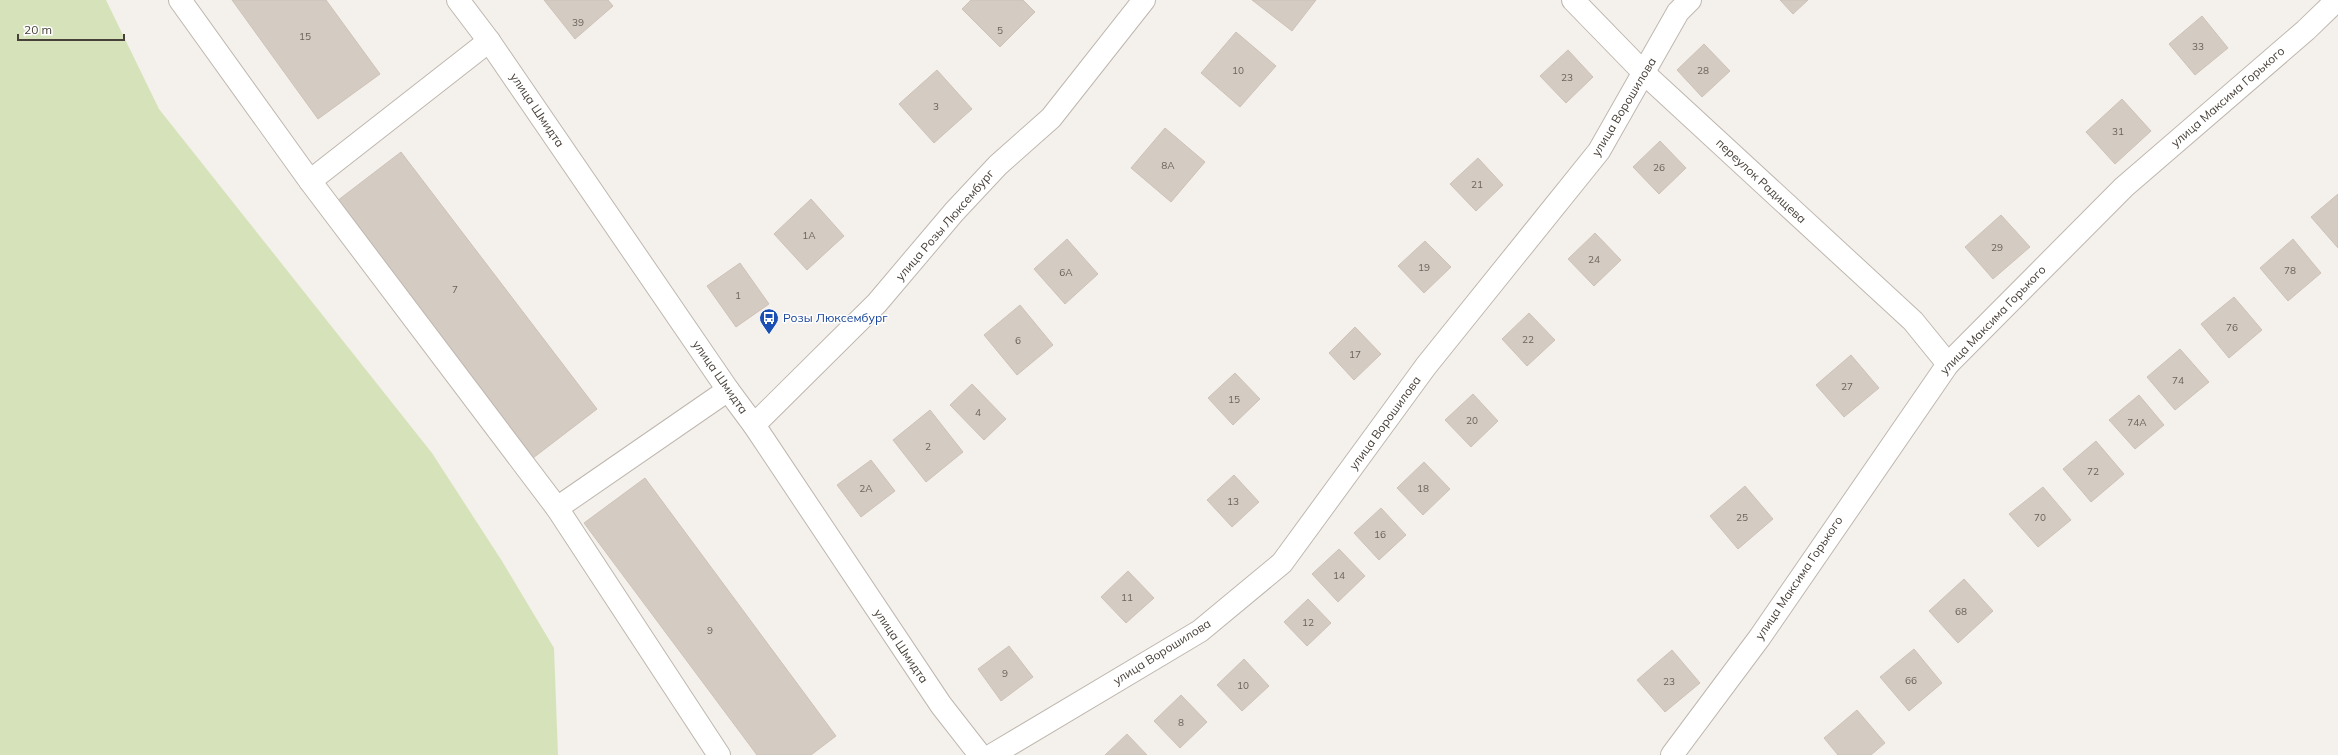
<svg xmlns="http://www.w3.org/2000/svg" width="2338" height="755" viewBox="0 0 2338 755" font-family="Mulish,sans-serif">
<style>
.green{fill:#d6e3ba}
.building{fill:#d4cbc3;stroke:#cec2b7}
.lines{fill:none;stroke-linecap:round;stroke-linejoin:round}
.minor-casing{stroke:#bfb7af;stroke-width:24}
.minor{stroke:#fff;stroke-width:22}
.labels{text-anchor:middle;stroke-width:3;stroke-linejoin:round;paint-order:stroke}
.number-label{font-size:10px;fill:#6b645c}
.street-label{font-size:12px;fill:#48413a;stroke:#fff}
.transit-label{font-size:12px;fill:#164399;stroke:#fff;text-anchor:start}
</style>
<rect width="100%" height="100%" fill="#f4f1ec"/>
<polygon class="green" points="0,0 106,0 159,109 432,453 502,561 554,648 558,755 0,755"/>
<g class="building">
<polygon points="232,0 326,0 380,74 318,119"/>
<polygon points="544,0 608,0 613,6 575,39"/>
<polygon points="971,0 1023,0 1035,12 1000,47 962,9"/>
<polygon points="1252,0 1316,0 1292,31"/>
<polygon points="1780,0 1808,0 1793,14"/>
<polygon points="2202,16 2228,48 2195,75 2169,44"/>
<polygon points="1236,32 1276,66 1240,107 1201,73"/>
<polygon points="1704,44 1730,71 1702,97 1677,70"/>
<polygon points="1568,50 1593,77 1566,103 1540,76"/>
<polygon points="937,70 972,109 934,143 899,104"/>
<polygon points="2122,99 2151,131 2115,164 2086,132"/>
<polygon points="1165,128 1205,162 1171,202 1131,168"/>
<polygon points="1660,141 1686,168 1659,194 1633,167"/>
<polygon points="401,152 597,409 533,458 337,201"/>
<polygon points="1478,158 1503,185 1476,211 1450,184"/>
<polygon points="2338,194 2338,248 2311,217"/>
<polygon points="811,199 844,236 807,270 774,234"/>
<polygon points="2001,215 2030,247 1993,279 1965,247"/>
<polygon points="1595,233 1621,260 1594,286 1568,259"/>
<polygon points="1067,239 1098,274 1065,304 1034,269"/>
<polygon points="2293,239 2321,273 2288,301 2260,268"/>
<polygon points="1425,241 1451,267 1424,293 1398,266"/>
<polygon points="740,263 769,304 736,327 707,286"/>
<polygon points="2234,297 2262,330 2229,358 2201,324"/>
<polygon points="1020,305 1053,345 1017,375 984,335"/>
<polygon points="1529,313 1555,340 1527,366 1502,339"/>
<polygon points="1355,327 1381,354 1354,380 1329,353"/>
<polygon points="2180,349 2209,382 2175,410 2147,377"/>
<polygon points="1851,355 1879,388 1844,417 1816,385"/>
<polygon points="1235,373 1260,399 1233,425 1208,398"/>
<polygon points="972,384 1006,419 984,440 950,405"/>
<polygon points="1473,394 1498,421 1471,447 1445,420"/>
<polygon points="2139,395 2164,425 2135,449 2109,420"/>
<polygon points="930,410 963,452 926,482 893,440"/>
<polygon points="2096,441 2124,474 2091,502 2063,469"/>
<polygon points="871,460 895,491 861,517 837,485"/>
<polygon points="1424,462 1450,489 1423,515 1397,488"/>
<polygon points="1234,475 1259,502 1232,527 1207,500"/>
<polygon points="645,478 836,736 811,755 757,755 584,523"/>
<polygon points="1745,486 1773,519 1738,549 1710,516"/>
<polygon points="2043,487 2071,520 2038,547 2009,514"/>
<polygon points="1381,508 1406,535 1379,560 1354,533"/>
<polygon points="1339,549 1365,576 1338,602 1312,574"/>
<polygon points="1128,571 1154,598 1126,623 1101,597"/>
<polygon points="1964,579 1993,611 1958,643 1929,611"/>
<polygon points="1308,599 1331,623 1307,646 1284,622"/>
<polygon points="1009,646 1033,677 1001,701 978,669"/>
<polygon points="1914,649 1942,683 1909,711 1880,677"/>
<polygon points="1672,650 1700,683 1665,712 1637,680"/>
<polygon points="1244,659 1269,686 1242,711 1217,685"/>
<polygon points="1181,695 1207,722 1180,748 1154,721"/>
<polygon points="1857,710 1885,743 1871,755 1838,755 1824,738"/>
<polygon points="1127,734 1147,755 1105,755"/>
</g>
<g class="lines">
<defs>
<g id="minor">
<polyline points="180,0 310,181 557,508 719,755"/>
<polyline points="458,0 489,41 728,390 754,425 941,705 980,755"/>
<polyline points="1573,0 1645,74 1913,321 1948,364"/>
<polyline points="310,181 489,41"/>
<polyline points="754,425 877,303 954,212 998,165 1051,118 1144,0"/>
<polyline points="557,508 728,390"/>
<polyline points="992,755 1200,631 1282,563 1426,366 1599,151 1678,12 1690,0"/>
<polyline points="1672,755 1760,637 1948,364 2124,187 2306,30 2337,0"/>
</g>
</defs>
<use href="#minor" class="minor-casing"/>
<use href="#minor" class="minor"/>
</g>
<defs>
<symbol id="bus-pin" viewBox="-11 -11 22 30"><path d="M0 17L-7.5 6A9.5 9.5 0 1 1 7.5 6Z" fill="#1a4fb4" stroke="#fff"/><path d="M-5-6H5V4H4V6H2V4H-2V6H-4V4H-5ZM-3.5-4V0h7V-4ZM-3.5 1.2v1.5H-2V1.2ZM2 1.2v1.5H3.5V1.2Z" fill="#fff"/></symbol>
</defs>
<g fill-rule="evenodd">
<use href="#bus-pin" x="758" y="307" width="22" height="30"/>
</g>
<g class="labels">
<g class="number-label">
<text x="578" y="26">39</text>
<text x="1000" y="34">5</text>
<text x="305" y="40">15</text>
<text x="2198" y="50">33</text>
<text x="1238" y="74">10</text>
<text x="1703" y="74">28</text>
<text x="1567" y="81">23</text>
<text x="936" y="110">3</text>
<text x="2118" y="135">31</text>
<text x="1168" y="169">8А</text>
<text x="1659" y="171">26</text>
<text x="1477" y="188">21</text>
<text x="809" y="239">1А</text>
<text x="1997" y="251">29</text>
<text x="1594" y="263">24</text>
<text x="1424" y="271">19</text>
<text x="2290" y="274">78</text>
<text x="1066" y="276">6А</text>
<text x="455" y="293">7</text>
<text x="738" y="299">1</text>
<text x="2232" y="331">76</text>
<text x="1528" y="343">22</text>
<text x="1018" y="344">6</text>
<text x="1355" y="358">17</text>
<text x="2178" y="384">74</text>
<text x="1847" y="390">27</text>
<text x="1234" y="403">15</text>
<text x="978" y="416">4</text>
<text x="1472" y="424">20</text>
<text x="2137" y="426">74А</text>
<text x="928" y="450">2</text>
<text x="2093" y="475">72</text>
<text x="866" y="492">2А</text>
<text x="1423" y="492">18</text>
<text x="1233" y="505">13</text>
<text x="1742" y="521">25</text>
<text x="2040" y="521">70</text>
<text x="1380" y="538">16</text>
<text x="1339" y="579">14</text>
<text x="1127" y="601">11</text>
<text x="1961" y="615">68</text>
<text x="1308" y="626">12</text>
<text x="710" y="634">9</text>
<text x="1005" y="677">9</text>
<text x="1911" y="684">66</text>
<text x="1669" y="685">23</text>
<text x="1243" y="689">10</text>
<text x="1181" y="726">8</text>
</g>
<g class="street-label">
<text transform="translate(2228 97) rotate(-41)" y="4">улица Максима Горького</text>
<text transform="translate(1624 107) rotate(-59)" y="4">улица Ворошилова</text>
<text transform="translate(537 110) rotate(56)" y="4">улица Шмидта</text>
<text transform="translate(1761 181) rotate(43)" y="4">переулок Радищева</text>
<text transform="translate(945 225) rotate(-49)" y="4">улица Розы Люксембург</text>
<text transform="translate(1993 320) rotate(-46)" y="4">улица Максима Горького</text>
<text transform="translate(720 377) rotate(55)" y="4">улица Шмидта</text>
<text transform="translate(1385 423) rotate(-54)" y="4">улица Ворошилова</text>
<text transform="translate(1799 578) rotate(-56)" y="4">улица Максима Горького</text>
<text transform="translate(901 646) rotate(56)" y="4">улица Шмидта</text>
<text transform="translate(1162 652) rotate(-32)" y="4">улица Ворошилова</text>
</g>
<g class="transit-label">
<text x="783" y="322">Розы Люксембург</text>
</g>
</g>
<path d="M18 34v6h106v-6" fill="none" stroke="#48413a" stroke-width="2"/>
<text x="24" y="34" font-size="12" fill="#48413a" stroke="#ffffff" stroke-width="3" paint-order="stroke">20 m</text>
</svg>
